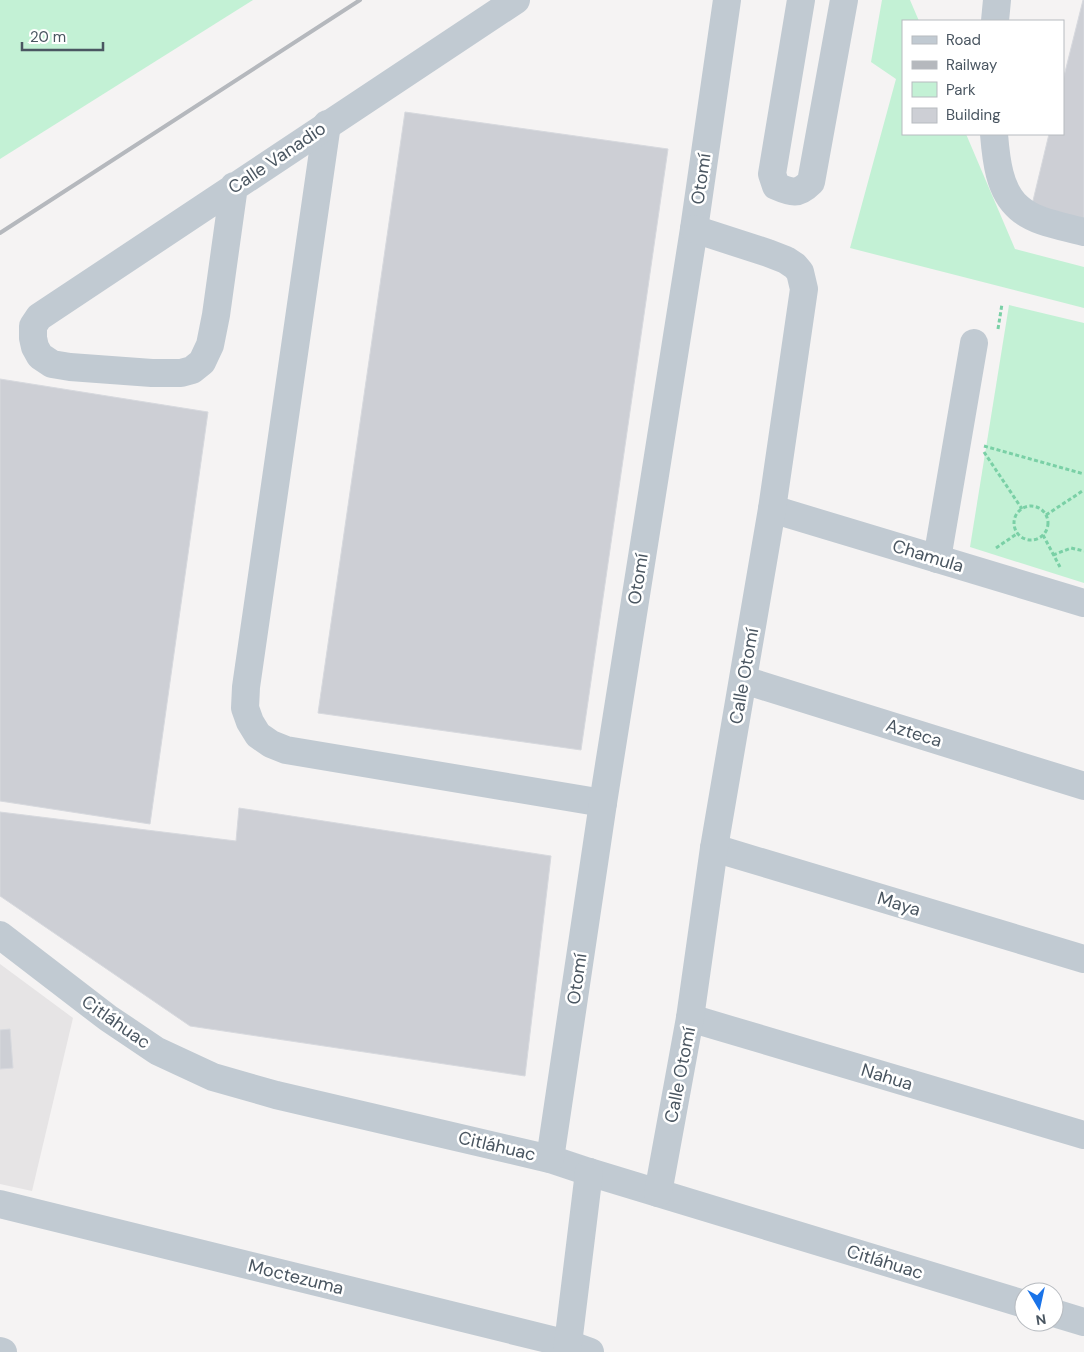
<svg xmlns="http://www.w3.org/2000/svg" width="1084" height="1352" viewBox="0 0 1084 1352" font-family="'DM Sans',sans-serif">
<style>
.education{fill:#e6e4e5}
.green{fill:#c3f1d5}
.building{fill:#cdcfd5;stroke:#d7d9de}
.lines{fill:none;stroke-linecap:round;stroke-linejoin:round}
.path{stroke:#7ad0a6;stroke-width:3;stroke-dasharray:4 2.5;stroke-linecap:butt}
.minor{stroke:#c1cad2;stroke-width:28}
.rail{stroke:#b5b8bd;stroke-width:4}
.labels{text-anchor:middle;stroke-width:5;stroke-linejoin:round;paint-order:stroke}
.street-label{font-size:18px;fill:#4a5661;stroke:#fff}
</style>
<rect width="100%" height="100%" fill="#f5f3f3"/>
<polygon class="education" points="0,964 73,1018 32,1191 0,1184"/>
<g class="green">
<polygon points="0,0 253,0 0,159"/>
<polygon points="882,0 910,0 919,21 903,21 903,134 966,134 1015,249 1084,267 1084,308 850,248 896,79 871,62"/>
<polygon points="1009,305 1084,323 1084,583 970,547"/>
</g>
<g class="building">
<polygon points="1083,0 1084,0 1084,223 1031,209 1049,134 1063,134 1063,80"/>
<polygon points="405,112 668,149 581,750 318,713"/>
<polygon points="0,379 208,412 150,824 0,801"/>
<polygon points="239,808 551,856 525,1076 190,1026 0,896 0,812 236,841"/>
<polygon points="10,1029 13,1068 0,1069 0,1030"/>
</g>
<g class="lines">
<g class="path">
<polyline points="998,329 1002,304"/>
<polyline points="984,446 1084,474"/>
<polyline points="984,452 1022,509"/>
<circle cx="1031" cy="523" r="17"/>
<polyline points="1046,515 1084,490"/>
<polyline points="1043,535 1060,567"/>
<polyline points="996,548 1018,533"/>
<polyline points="1053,555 1071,548 1084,551"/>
</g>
<g class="minor">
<path d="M801,0L772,174L776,186C792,193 798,195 811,182L844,0"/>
<polyline points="995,21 997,0"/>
<polyline points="327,124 246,687 245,708 250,722 258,735 271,744 286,750 603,803"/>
<path d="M994,134C996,159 999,191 1019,208C1036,223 1063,226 1084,232"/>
<path d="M234,186L216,315L210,345L202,362L192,370L181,373H152L70,367L52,364L40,356L35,347L33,338V326L39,317C197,211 356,105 516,0"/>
<polyline points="772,509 1084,603"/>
<polyline points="937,559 974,343"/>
<polyline points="744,680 1084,786"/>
<polyline points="714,848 1084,959"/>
<polyline points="0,935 108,1018 157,1051 213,1077 276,1095 550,1159 589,1172 1024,1304"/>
<polyline points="690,1018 1084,1135"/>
<polyline points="550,1159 603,803 694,229 727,0"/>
<polyline points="658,1193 690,1018 714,848 772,509 804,289 800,272 795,266 786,260 768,253 694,229"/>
<polyline points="0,1204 568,1344 590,1352"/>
<polyline points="1054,1313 1084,1322"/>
<polyline points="0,1351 3,1352"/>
<polyline points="567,1352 589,1172"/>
</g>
<polyline class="rail" points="0,233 360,0"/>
</g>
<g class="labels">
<g class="street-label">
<text transform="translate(277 158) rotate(-34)" y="6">Calle Vanadio</text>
<text transform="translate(701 179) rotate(-82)" y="6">Otomí</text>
<text transform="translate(928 556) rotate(17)" y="6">Chamula</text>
<text transform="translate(638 579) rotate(-81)" y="6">Otomí</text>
<text transform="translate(744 676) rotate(-80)" y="6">Calle Otomí</text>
<text transform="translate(914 733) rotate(17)" y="6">Azteca</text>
<text transform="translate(899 904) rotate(17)" y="6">Maya</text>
<text transform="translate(577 979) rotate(-82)" y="6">Otomí</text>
<text transform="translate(116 1022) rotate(35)" y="6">Citláhuac</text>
<text transform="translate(680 1075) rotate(-79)" y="6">Calle Otomí</text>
<text transform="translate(887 1077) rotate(17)" y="6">Nahua</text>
<text transform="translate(497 1146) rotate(13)" y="6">Citláhuac</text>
<text transform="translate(885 1262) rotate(17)" y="6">Citláhuac</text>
<text transform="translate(296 1277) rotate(14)" y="6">Moctezuma</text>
</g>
</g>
<rect x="902" y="20" width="162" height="115" fill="#ffffff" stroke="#b7bbc0"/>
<rect x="912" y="36" width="25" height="8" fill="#c1cad2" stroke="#b7bbc0"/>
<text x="946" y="45" font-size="15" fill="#4a5661">Road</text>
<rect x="912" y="61" width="25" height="8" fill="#b5b8bd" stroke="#b7bbc0"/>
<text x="946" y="70" font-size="15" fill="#4a5661">Railway</text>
<rect x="912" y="82" width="25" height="15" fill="#c3f1d5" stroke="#b7bbc0"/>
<text x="946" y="95" font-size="15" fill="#4a5661">Park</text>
<rect x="912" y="108" width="25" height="15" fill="#cdcfd5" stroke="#b7bbc0"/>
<text x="946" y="120" font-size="15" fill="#4a5661">Building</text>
<g transform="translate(1039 1307) rotate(171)"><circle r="24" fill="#ffffff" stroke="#b7bbc0"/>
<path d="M0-4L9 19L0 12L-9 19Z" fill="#1a73e8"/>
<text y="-8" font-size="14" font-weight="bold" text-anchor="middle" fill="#4a5661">N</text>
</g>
<path d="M22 42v8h81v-8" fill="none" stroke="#4a5661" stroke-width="2.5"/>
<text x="30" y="42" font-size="15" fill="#4a5661" stroke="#ffffff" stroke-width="4" paint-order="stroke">20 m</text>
</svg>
